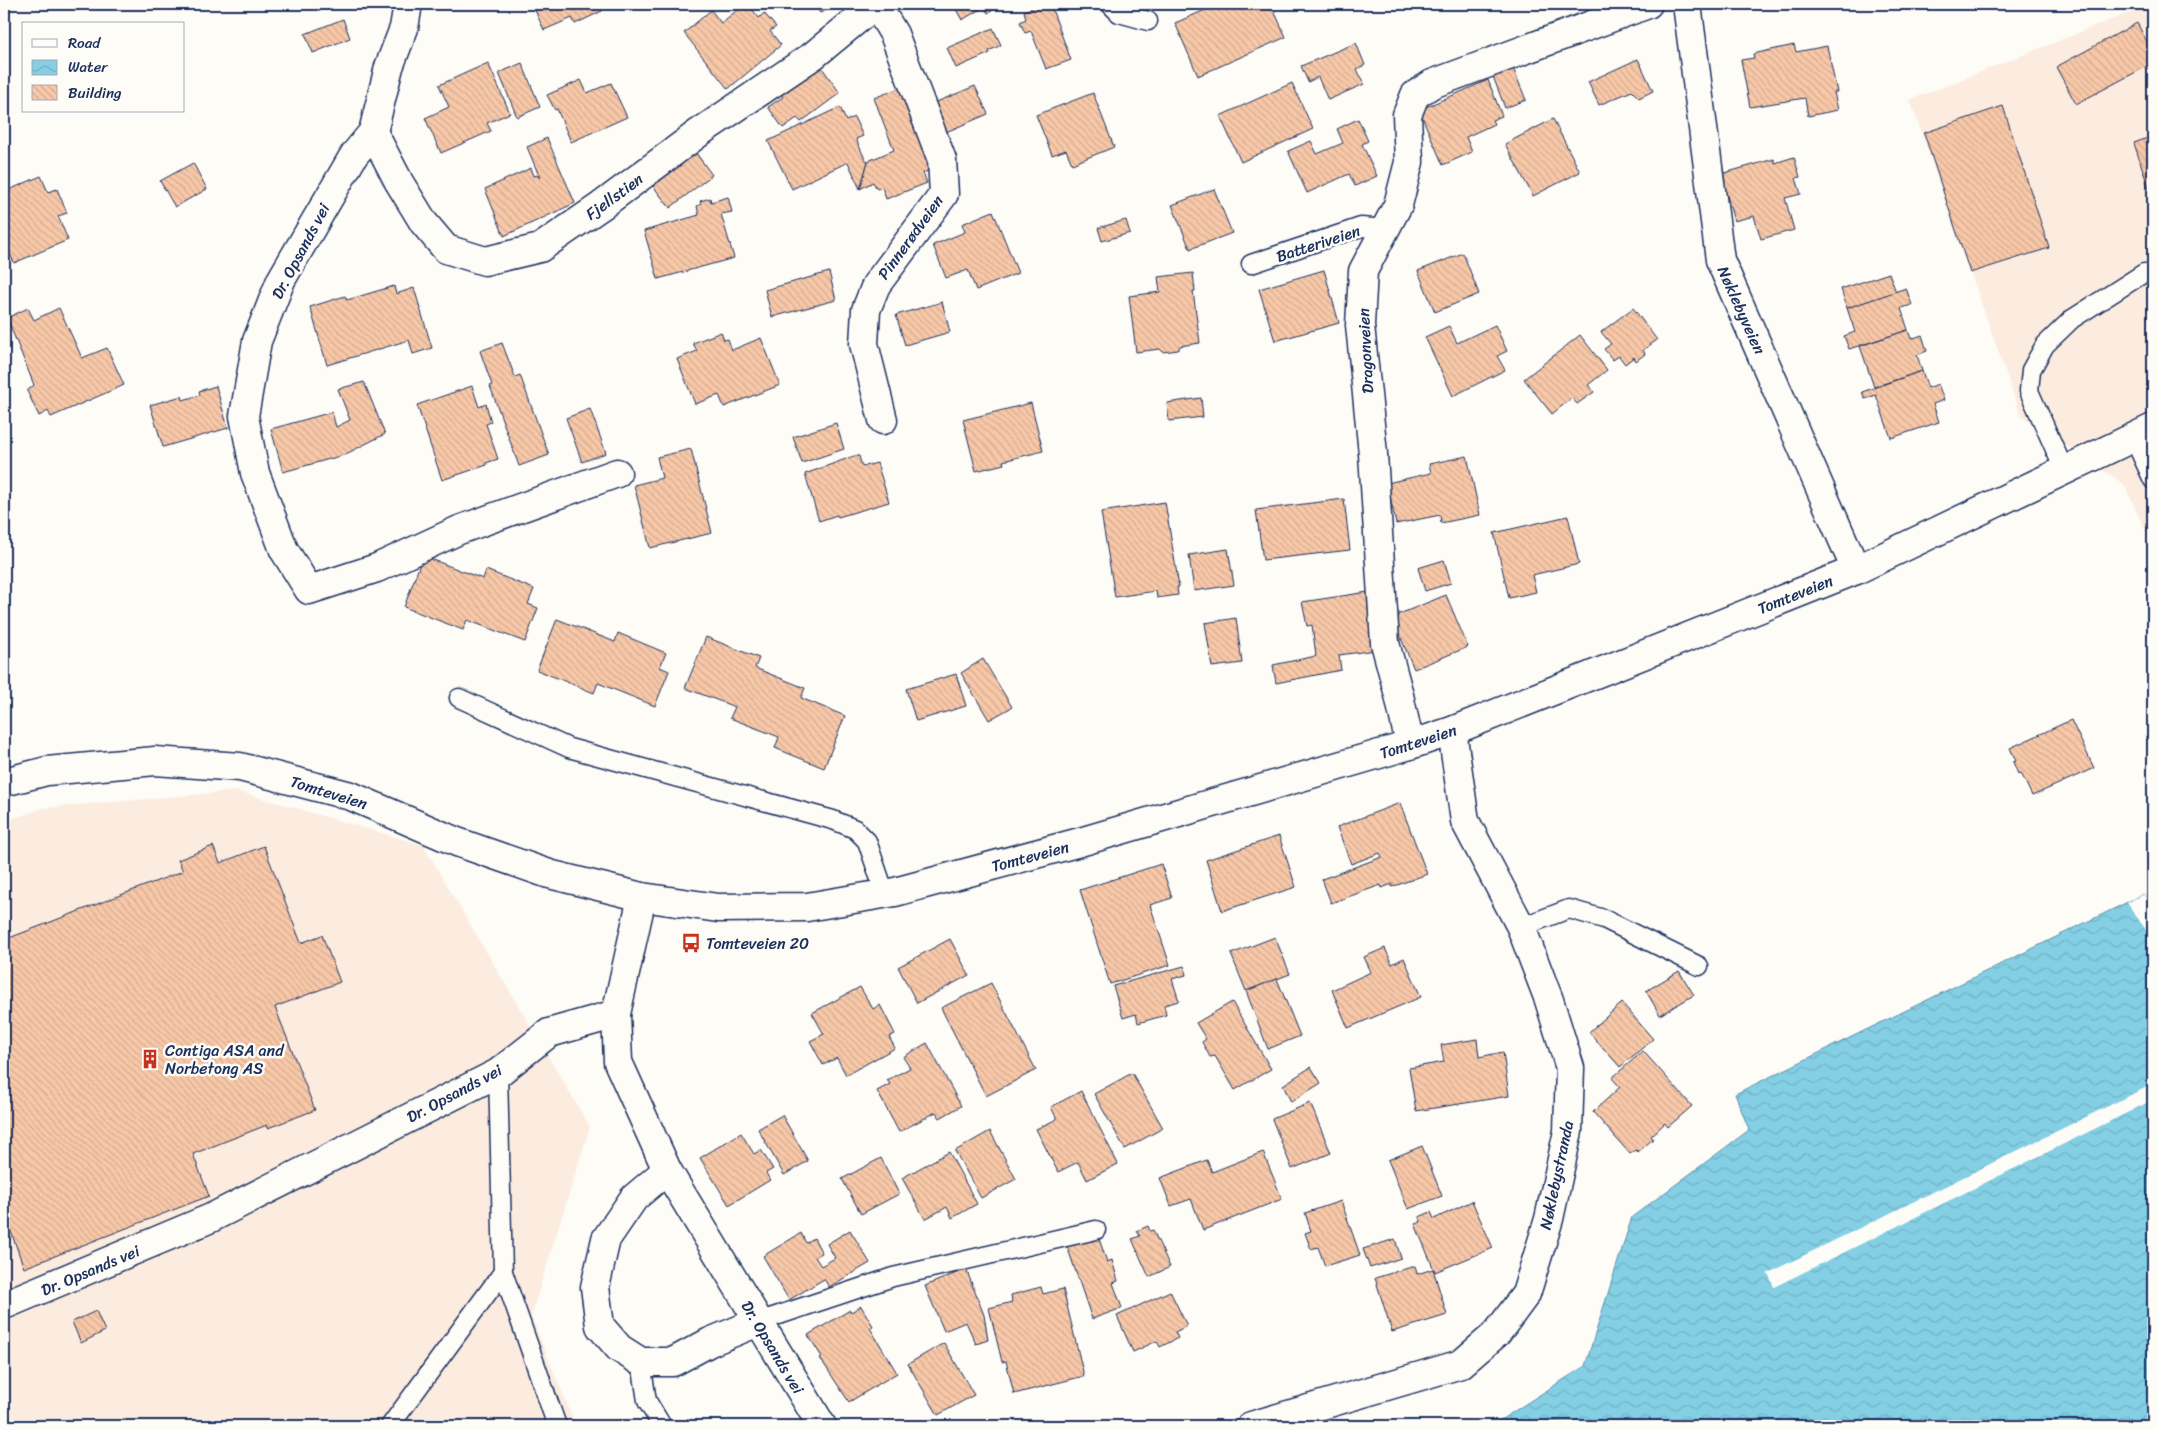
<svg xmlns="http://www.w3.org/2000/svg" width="2157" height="1430" viewBox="0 0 2157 1430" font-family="Sriracha,sans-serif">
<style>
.built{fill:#fcecdf}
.water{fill:url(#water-waves);stroke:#5a8fae}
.pier{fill:#fdfcf7}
.building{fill:url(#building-back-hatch);stroke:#1b2f5e}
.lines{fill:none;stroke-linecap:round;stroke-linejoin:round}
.service-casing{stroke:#1b2f5e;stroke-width:21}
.minor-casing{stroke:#1b2f5e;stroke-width:31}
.tertiary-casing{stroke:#1b2f5e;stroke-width:31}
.service{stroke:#fdfcf7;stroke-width:18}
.minor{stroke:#fdfcf7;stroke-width:28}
.tertiary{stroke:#fdfcf7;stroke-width:28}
.labels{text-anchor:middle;stroke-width:5;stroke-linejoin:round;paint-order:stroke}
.street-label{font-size:16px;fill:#1b2f5e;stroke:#fdfcf7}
.poi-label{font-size:16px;fill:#1b2f5e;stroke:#fdfcf7;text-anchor:start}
</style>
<defs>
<pattern id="water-waves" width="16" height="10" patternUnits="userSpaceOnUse" patternTransform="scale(1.25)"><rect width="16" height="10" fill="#84cfe4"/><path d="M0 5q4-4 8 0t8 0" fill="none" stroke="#71b2c6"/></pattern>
<pattern id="building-back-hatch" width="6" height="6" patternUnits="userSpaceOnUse" patternTransform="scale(1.25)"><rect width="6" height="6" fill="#f8c8a8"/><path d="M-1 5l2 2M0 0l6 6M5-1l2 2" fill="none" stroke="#d4ac93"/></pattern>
</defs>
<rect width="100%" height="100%" fill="#fdfcf7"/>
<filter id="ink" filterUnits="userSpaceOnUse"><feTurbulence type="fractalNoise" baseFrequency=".02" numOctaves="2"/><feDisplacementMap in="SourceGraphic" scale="10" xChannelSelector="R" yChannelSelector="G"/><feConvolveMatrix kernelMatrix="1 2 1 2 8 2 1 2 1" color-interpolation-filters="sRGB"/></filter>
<g filter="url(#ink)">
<g class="built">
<polygon points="2151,4 2153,4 2153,547 2124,484 2021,416 1910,100"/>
<polygon points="237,791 423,845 590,1127 531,1316 576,1426 4,1426 4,822 43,808"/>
</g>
<polygon class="water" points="2144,894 2153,910 2153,1426 1491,1426 1585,1366 1632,1217 1749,1130 1735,1094"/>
<g class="pier">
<polygon points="2144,894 2153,910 2153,940 2127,903"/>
<polygon points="2153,1084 2153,1100 1774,1287 1768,1273"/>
</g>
<g class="building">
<polygon points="532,4 602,4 600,5 602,11 575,24 572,18 544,30"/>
<polygon points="745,4 748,4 759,18 764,13 776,27 770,31 781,45 728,89 684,33 711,10 721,23"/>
<polygon points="815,4 838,4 820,13"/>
<polygon points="953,4 1003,4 988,13 984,7 962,20"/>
<polygon points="1042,4 1050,4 1071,60 1046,69 1031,31 1025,33 1020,22 1026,19 1024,11"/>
<polygon points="1219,4 1271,4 1286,37 1198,76 1175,23"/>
<polygon points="343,19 350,38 313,53 305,34"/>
<polygon points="2137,23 2153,53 2153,63 2076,104 2056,67"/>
<polygon points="993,28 1001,45 989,51 990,53 956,68 947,48"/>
<polygon points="1356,43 1365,65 1357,69 1364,84 1328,100 1318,77 1308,82 1301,66"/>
<polygon points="1794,45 1796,52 1827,46 1837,92 1834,92 1838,110 1808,116 1805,98 1750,107 1741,60 1754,58 1753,54"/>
<polygon points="1638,59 1653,91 1639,98 1632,91 1599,105 1588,82"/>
<polygon points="488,63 510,113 487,123 491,131 441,153 425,118 449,107 439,85"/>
<polygon points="522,63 540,107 517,117 499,73"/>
<polygon points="1511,63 1526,100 1505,108 1491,71"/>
<polygon points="820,65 840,93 801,122 797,118 783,128 768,107 783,97 781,94"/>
<polygon points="581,80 587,93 611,83 627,117 571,142 557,109 555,110 547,95"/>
<polygon points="1488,80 1502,116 1492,120 1494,124 1466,137 1472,152 1443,165 1419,110"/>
<polygon points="1292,83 1313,129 1241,162 1220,116"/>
<polygon points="975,86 988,114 946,132 934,103"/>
<polygon points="902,87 933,169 923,173 927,183 886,199 882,187 877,189 873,182 860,189 868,161 894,150 874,98"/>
<polygon points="1093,93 1114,147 1072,164 1066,150 1052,155 1036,115"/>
<polygon points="2003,106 2049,248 1970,273 1924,133"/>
<polygon points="840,107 846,121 854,117 863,136 856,139 865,159 868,161 860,189 848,162 792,189 768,141"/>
<polygon points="1358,119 1368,141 1362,144 1377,176 1355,186 1349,174 1307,193 1288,151 1311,141 1317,154 1343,143 1337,129"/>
<polygon points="1553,119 1580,172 1533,196 1505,144"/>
<polygon points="2153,136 2153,201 2134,143"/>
<polygon points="547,138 575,203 504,236 485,189 531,168 534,176 537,175 540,178 527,147"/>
<polygon points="696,153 712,175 670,208 653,186"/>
<polygon points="1794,157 1800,177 1796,178 1801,194 1785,198 1794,230 1761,239 1754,216 1734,221 1721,174 1774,159 1775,163"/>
<polygon points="193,163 207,189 175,207 160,181"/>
<polygon points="41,176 48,192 57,189 67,213 58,216 68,240 14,263 4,239 4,192"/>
<polygon points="1214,189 1232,233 1190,249 1172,205"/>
<polygon points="728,197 732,212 721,214 734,258 658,279 644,231 699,215 697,206 701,204 700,201 710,198 711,202"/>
<polygon points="993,211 1018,273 976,290 968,270 946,278 933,245 965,232 962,224"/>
<polygon points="1126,220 1130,233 1102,241 1098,228"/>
<polygon points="1463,253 1479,294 1435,312 1418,271"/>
<polygon points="1324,270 1339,323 1275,341 1259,289"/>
<polygon points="829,272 836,300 772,317 765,290"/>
<polygon points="1193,273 1195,291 1193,291 1200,343 1180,346 1178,350 1163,352 1160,349 1136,352 1129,296 1160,292 1158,277"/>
<polygon points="1889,273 1896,292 1847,308 1841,289"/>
<polygon points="394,286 396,294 414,288 432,348 413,354 409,340 327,365 310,307 345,296 347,300"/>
<polygon points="1906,288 1912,305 1901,308 1908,330 1849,349 1844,336 1855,332 1847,308"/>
<polygon points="942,302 950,332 905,345 896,315"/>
<polygon points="28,308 34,320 59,308 82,358 107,348 124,385 51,417 48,411 39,416 27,391 34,385 7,318"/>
<polygon points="1633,308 1657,340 1643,350 1645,354 1636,361 1634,357 1625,364 1619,356 1613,360 1604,349 1611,344 1601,332"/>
<polygon points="1495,325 1507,351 1497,356 1505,370 1453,396 1425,337 1449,326 1457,343"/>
<polygon points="1908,330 1911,339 1922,335 1927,351 1917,355 1922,371 1874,387 1860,346"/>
<polygon points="721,332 724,340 728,339 732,350 761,338 780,385 724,407 719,395 695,404 677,359 697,351 693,343"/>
<polygon points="1580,335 1607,370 1588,385 1594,392 1577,404 1572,398 1552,414 1524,379"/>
<polygon points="502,343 515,377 520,375 549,455 519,466 490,386 492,385 480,351"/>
<polygon points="1922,371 1928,388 1938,384 1944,400 1933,404 1939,422 1891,438 1876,395 1865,399 1862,392"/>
<polygon points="364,382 385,434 344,455 283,472 271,429 332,412 336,427 350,420 338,389"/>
<polygon points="216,386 228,428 163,447 150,405 182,396 183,400 200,395 199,391"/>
<polygon points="472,386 479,407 486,404 491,422 486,424 498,459 486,463 487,465 442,480 417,405"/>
<polygon points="1201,398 1203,417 1169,421 1167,403"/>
<polygon points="1031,403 1043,451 1003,461 1004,464 976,471 963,420"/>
<polygon points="590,409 606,453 582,462 566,418"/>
<polygon points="836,423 844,449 802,463 793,437"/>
<polygon points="691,449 712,533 650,548 634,485 662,478 657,457"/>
<polygon points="854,456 859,456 862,467 877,463 889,502 838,517 837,515 819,521 805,474"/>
<polygon points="1467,456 1480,515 1441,523 1440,515 1396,524 1387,483 1431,473 1429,464"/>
<polygon points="1344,499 1350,550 1263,560 1256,510"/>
<polygon points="1165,502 1179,587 1177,587 1178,595 1157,598 1156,591 1115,597 1101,512"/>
<polygon points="1568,516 1579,564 1532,575 1536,592 1509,598 1494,533"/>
<polygon points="1228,549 1234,585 1194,591 1189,555"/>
<polygon points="423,556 483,579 486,570 534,589 528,604 538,608 525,642 467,620 463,630 404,607"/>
<polygon points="1444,560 1451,583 1425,591 1418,568"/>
<polygon points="1368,592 1376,650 1339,655 1341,670 1276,683 1273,665 1316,656 1312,625 1307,626 1302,602"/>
<polygon points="1446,595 1468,647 1414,669 1392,617"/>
<polygon points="1236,618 1242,663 1212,667 1205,623"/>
<polygon points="557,619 615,642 618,633 666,653 660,667 669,671 655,706 598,683 594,693 537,670"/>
<polygon points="706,637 759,658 755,668 805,688 801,698 845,716 824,768 775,748 779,737 730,718 735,707 685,688"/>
<polygon points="983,659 1012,707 989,720 961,673"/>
<polygon points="956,674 966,706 916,721 906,689"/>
<polygon points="2071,720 2094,768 2032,796 2021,773 2018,774 2013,762 2016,761 2010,748"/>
<polygon points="1400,803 1427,874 1392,887 1392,884 1382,888 1381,885 1331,903 1322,879 1382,857 1380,853 1351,864 1337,827"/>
<polygon points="1279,836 1296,887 1222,911 1206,860"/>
<polygon points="213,846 220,863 264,846 301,943 322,935 340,982 275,1007 315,1110 268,1128 267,1125 193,1154 209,1196 24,1268 9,1226 4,1227 4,940 183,871 178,860"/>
<polygon points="1161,864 1172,898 1150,905 1170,965 1110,984 1080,890"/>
<polygon points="1275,937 1290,974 1246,991 1231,954"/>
<polygon points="950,939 969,975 917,1003 898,967"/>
<polygon points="1385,948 1392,964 1404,958 1421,997 1348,1028 1332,990 1371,972 1364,957"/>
<polygon points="1184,966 1186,975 1172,979 1179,1001 1164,1005 1166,1015 1138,1023 1136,1014 1123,1018 1113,986"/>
<polygon points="1679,971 1694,995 1660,1015 1646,991"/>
<polygon points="1277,979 1300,1036 1268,1049 1246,991"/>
<polygon points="991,983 1036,1070 986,1096 941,1008"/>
<polygon points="860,987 873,1009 880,1005 895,1034 889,1037 895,1048 846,1075 837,1058 823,1065 810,1041 824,1034 812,1013"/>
<polygon points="1232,1002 1271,1069 1235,1090 1215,1056 1210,1057 1202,1042 1206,1039 1196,1023"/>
<polygon points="1622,1003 1653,1039 1620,1067 1589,1032"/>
<polygon points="1477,1039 1479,1057 1503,1052 1509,1096 1416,1111 1409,1068 1444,1062 1441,1045"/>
<polygon points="927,1043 961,1106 940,1118 936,1112 899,1132 877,1091 890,1084 887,1080 910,1068 903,1057"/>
<polygon points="1643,1051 1692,1106 1668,1127 1665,1123 1651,1136 1653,1139 1638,1152 1636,1150 1630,1154 1593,1112 1620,1087 1612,1078"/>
<polygon points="1311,1067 1321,1083 1291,1102 1283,1085"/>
<polygon points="1132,1073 1163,1128 1125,1149 1094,1094"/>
<polygon points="1081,1091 1118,1164 1087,1180 1078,1162 1058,1172 1036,1129 1057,1119 1051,1107"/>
<polygon points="1310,1103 1331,1153 1292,1169 1272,1119"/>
<polygon points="782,1115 808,1161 784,1175 758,1129"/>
<polygon points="990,1131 1016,1179 981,1198 955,1151"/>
<polygon points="741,1133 754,1154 761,1150 773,1169 766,1173 770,1180 729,1205 700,1158"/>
<polygon points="1422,1146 1442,1196 1408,1209 1388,1160"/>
<polygon points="949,1152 977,1204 952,1218 947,1207 925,1219 902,1178"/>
<polygon points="1263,1152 1282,1199 1203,1230 1191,1199 1171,1206 1160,1178 1207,1160 1212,1172"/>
<polygon points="881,1158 899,1194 861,1214 842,1179"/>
<polygon points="1341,1201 1360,1255 1325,1266 1318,1247 1311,1249 1305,1233 1311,1231 1305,1213"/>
<polygon points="1472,1201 1493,1248 1435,1272 1415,1224 1421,1222 1419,1217 1431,1212 1434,1219"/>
<polygon points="1148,1226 1150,1231 1153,1230 1170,1267 1149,1277 1132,1239 1140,1236 1137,1231"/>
<polygon points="850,1230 870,1263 829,1287 824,1279 789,1300 763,1256 801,1233 806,1243 814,1238 822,1253 815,1257 821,1266 835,1258 827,1244"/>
<polygon points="1098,1236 1107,1262 1112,1260 1118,1281 1113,1283 1122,1308 1092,1319 1067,1246"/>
<polygon points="1395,1239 1401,1258 1370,1268 1363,1249"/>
<polygon points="1415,1266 1417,1274 1433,1269 1447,1315 1392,1332 1375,1278"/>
<polygon points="966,1269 984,1315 988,1340 976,1344 966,1322 944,1331 925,1286"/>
<polygon points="1041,1287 1043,1294 1063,1289 1084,1376 1014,1394 1006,1361 1002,1362 989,1308 1012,1302 1011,1295"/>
<polygon points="1170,1291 1187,1326 1175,1332 1178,1338 1160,1347 1157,1341 1133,1352 1117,1316"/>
<polygon points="861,1306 873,1326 870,1328 897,1373 849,1402 820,1358 822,1357 808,1335 850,1310 851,1312"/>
<polygon points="96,1311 105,1331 81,1343 72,1322"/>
<polygon points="944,1343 974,1395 938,1415 908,1364"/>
</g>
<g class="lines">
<defs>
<g id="service">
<polyline points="1110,4 1119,13 1148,21"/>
<polyline points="1251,264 1361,227 1386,229"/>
<polyline points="2134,439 2153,480"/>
<polyline points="2065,472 2029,391 2031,370 2045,345 2072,319 2144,273"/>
<polyline points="459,698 569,748 833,820 855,829 867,841 885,894"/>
<polyline points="1521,927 1569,909 1604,919 1699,966"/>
<polyline points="498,1073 503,1272 557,1426"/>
<polyline points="758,1322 893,1277 1096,1230"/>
<polyline points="641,1362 647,1401 662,1426"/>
<polyline points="390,1426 503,1272"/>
</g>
<g id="minor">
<polyline points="408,4 404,28 389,67 373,132 354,155 281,280 257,341 244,416 255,473 284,550 309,590 377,568 459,530 617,473"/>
<polyline points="876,4 894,34 942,160 944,194 876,285 866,310 864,344 883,420"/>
<polyline points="1687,4 1720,260 1856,570"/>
<polyline points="373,132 399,182 424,223 446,249 485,261 540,248 601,206 700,132 814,55 876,4"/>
<polyline points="1410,745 1399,695 1385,643 1373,454 1360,325 1363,271 1398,205 1409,162 1407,115 1415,95 1432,84 1648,4"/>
<polyline points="4,782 47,771 155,761 240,767 351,796 457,842 549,874 642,897 616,1014 618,1062 667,1170 822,1426"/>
<polyline points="667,1170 634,1198 606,1239 595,1287 600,1326 619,1348 641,1362 673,1362 710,1342 758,1322"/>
<polyline points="4,1305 211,1218 498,1073 549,1033 616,1014"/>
<polyline points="1251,1426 1461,1364 1497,1333 1526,1294 1549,1219 1568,1131 1570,1068 1549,1000 1521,927 1465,821 1452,731"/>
</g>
<polyline id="tertiary" points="642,897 718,908 807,907 895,892 1080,842 1410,745 1452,731 1856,570 2153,428"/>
</defs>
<use href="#service" class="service-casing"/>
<use href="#minor" class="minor-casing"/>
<use href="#tertiary" class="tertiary-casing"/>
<use href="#service" class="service"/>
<use href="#minor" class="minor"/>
<use href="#tertiary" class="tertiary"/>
</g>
</g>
<defs>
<symbol id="bus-bare" viewBox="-9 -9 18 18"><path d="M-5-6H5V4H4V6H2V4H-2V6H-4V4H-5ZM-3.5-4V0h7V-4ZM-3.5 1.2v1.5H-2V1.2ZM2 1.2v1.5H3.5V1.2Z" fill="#c8321e" stroke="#fdfcf7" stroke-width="2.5" paint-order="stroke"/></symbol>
<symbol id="building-bare" viewBox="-9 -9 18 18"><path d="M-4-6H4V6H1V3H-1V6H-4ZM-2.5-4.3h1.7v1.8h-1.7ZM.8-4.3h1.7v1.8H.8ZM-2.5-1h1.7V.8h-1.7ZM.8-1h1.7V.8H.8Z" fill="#c8321e" stroke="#fdfcf7" stroke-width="2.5" paint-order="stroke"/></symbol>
</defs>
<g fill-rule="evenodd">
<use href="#bus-bare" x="677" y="929" width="28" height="28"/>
<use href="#building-bare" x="136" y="1045" width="28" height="28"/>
</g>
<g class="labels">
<g class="street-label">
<text transform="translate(614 196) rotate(-36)" y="6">Fjellstien</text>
<text transform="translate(910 237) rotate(-54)" y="6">Pinnerødveien</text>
<text transform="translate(1318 243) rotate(-18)" y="6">Batteriveien</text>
<text transform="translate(300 251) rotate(-62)" y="6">Dr. Opsands vei</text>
<text transform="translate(1742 310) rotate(66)" y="6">Nøklebyveien</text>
<text transform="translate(1365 351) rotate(-93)" y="6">Dragonveien</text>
<text transform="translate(1795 594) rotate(-22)" y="6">Tomteveien</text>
<text transform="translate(1418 741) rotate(-18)" y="6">Tomteveien</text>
<text transform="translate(329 792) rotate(17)" y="6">Tomteveien</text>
<text transform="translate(1030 856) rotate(-15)" y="6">Tomteveien</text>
<text transform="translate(454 1093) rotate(-28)" y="6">Dr. Opsands vei</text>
<text transform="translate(1556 1175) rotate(-78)" y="6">Nøklebystranda</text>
<text transform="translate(90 1270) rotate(-23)" y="6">Dr. Opsands vei</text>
<text transform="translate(773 1347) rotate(59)" y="6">Dr. Opsands vei</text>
</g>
<g class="poi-label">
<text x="706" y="949">Tomteveien 20</text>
<text x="165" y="1056">Contiga ASA and<tspan x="165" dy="18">Norbetong AS</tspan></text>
</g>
</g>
<rect width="2157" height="1430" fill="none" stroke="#fdfcf7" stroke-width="20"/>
<rect x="10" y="10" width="2137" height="1410" fill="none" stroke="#1b2f5e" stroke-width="2" filter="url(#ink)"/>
<rect x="22" y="22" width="162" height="90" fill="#fdfcf7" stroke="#a3aaba"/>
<rect x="32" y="39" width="25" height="8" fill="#fdfcf7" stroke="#a3aaba"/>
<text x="68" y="48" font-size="15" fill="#1b2f5e">Road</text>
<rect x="32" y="60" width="25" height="15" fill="url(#water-waves)" stroke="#a3aaba"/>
<text x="68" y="72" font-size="15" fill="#1b2f5e">Water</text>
<rect x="32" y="85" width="25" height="15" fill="url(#building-back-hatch)" stroke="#a3aaba"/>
<text x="68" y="98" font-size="15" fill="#1b2f5e">Building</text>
</svg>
